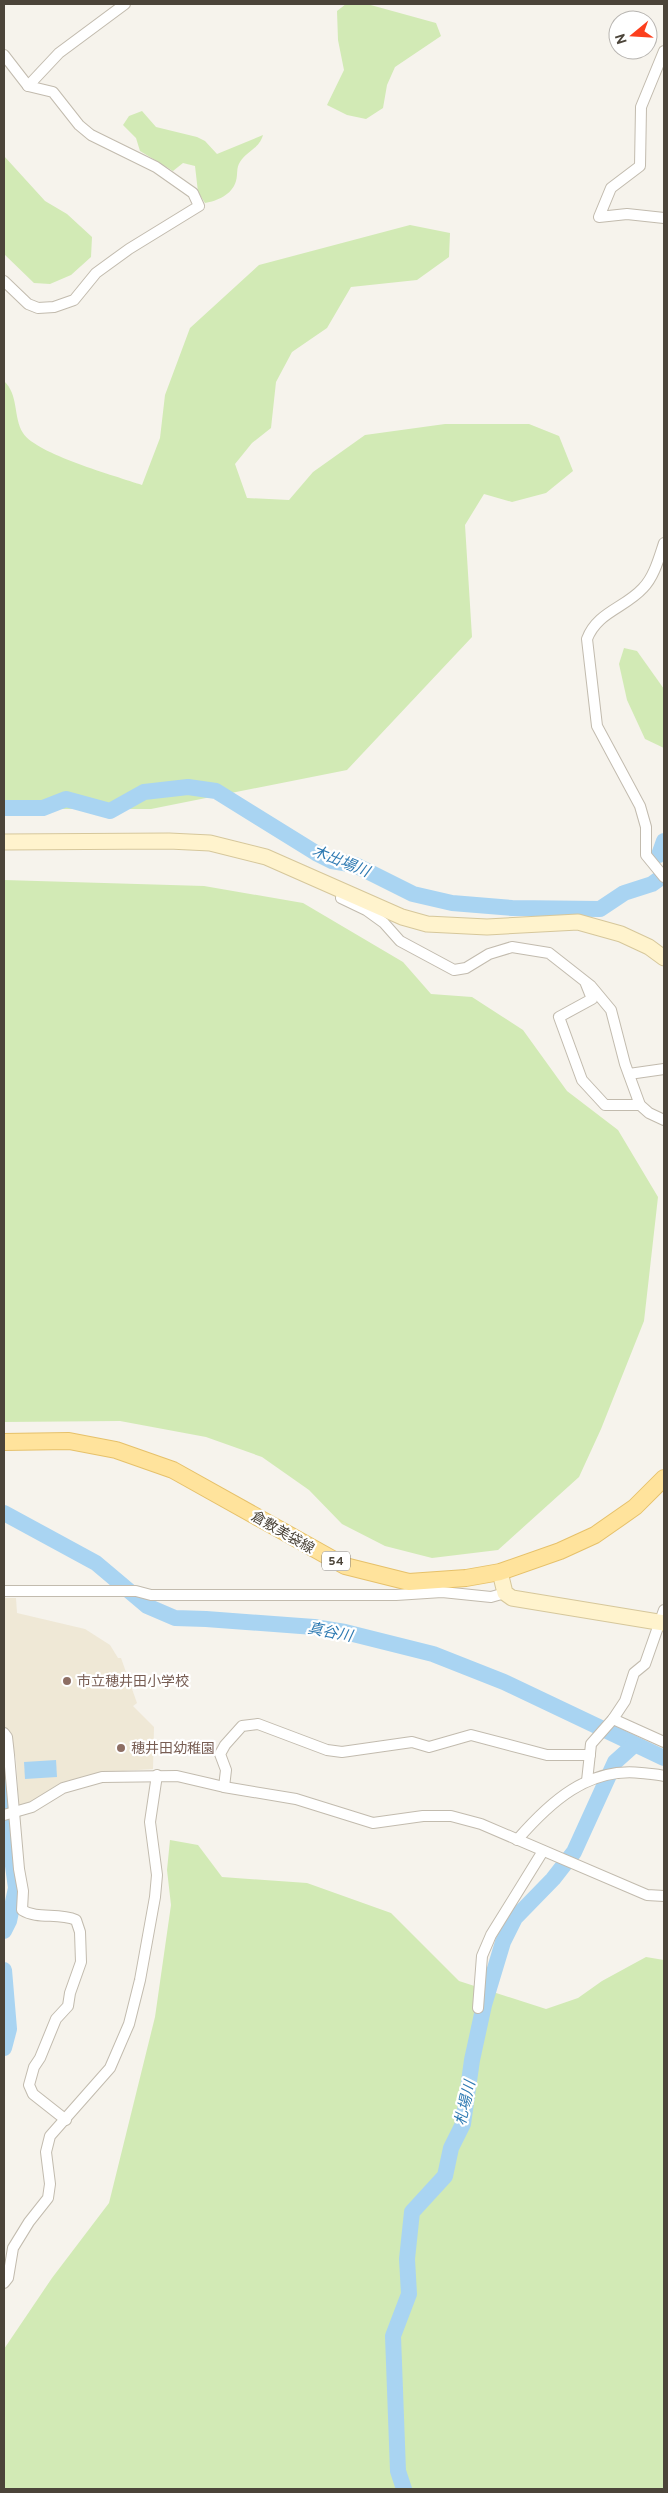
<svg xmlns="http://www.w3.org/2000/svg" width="668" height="2493" viewBox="0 0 668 2493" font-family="Overpass,'Noto Sans JP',sans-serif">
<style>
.education{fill:#efe8d6}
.green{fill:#d2eab5}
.water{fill:#a9d4f2}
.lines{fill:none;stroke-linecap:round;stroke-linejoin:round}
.river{stroke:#a9d4f2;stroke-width:16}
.street-casing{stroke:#c2bbae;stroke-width:12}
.secondary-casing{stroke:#d6c79b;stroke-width:17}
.primary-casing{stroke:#e6c16a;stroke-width:18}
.street{stroke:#fff;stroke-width:10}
.secondary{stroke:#fff3cd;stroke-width:15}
.primary{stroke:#ffe39c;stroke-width:16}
.education-dot{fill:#8d6e63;stroke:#fff;stroke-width:2}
.labels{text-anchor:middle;stroke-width:4.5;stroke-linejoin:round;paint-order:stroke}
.shield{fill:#fff;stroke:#817c74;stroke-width:1}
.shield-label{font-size:12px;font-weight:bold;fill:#4b4439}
.street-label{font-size:14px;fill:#4b4439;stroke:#fff}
.education-label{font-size:14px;fill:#785e54;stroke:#fff;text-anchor:start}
.water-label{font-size:15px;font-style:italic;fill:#2e7ab2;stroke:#fff}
</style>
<rect width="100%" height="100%" fill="#f6f3ec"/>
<polygon class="education" points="4,1598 16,1598 17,1613 85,1629 110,1645 118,1658 121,1658 137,1703 133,1706 154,1727 153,1769 107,1772 90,1776 34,1803 19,1806 16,1759 9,1734 4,1726"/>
<g class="green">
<polygon points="346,4 367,4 436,23 441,36 395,67 387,85 383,108 366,119 347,115 327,105 344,70 338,40 337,11"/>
<path d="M142,111L156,127L197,137L205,141L217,154L263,135C259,149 247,151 240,162C236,168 238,174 236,181C232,195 217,201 205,203L198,192L195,166L183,163L173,171L140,151L136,138L123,125L129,116Z"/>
<polygon points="4,156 45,201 67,214 92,237 91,257 71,275 50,284 34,283 4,254"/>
<path d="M410,225L450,233L449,257L417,280L351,287L327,328L292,352L276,382L271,428L252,443L235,464L247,498L289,500L313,472L365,435L445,424H529L559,436L573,471L546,493L512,502L484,494L465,525L472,637L347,770L151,809H4V381C19,395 13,417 23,433C36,454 116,476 142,485L160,438L165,395L190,328L259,265Z"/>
<polygon points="624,648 637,651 664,689 664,748 645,739 627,700 619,664"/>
<polygon points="4,880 204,886 303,903 403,962 431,994 472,997 523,1030 567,1091 618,1130 658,1197 644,1321 601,1429 579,1477 498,1550 432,1558 385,1546 342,1524 309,1490 262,1457 206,1437 120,1421 4,1422"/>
<polygon points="170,1840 198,1845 222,1877 307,1883 391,1913 459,1981 546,2009 578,1998 602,1981 646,1957 664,1960 664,2489 4,2489 4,2349 52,2278 109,2203 155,2017 171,1905 167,1870"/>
</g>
<polygon class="water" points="56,1760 57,1777 25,1779 24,1762"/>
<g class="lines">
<g class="river">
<polyline points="4,808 43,808 66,799 110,811 144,792 188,787 216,791 316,853 332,861 355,865 413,894 452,903 512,908 600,909 624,893 652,884 659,879"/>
<polyline points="659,855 664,841"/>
<polyline points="4,1513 96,1563 147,1606 175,1618 206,1619 314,1627 345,1632 433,1654 504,1682 664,1758"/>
<polyline points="4,1754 10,1844 16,1888 9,1921 4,1931"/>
<polyline points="4,1970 9,2029 4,2048"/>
<polyline points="404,2489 398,2471 393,2336 409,2294 407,2259 412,2212 445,2176 451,2148 463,2124 472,2060 484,2005 503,1942 515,1918 553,1879 574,1852 615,1762 634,1745"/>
</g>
<defs>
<g id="street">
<polyline points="664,51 641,107 640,166 611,188 599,217 627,214 664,218"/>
<polyline points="4,55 28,86 53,92 79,125 91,135 156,167 193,193 199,206 129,249 96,273 74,300 54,307 38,308 28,304 4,281"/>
<polyline points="28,86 59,53 125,4"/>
<path d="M664,543C659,558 654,577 643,588C625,608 597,612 587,639L597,726L640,806L646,827V855L664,877"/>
<polyline points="341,898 366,910 384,923 400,941 454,970 466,968 489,954 512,947 549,953 591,986 611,1010 625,1064 640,1105 649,1113 664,1120"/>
<polyline points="586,984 592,999 559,1017 582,1080 605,1105 640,1105"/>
<polyline points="629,1074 664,1069"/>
<polyline points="4,1591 136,1591 151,1595 396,1595 442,1592 491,1597 505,1593"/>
<polyline points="613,1719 664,1742"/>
<path d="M4,1733L7,1737L9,1755L19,1869L23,1891L22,1910C38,1920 58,1912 76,1920L80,1932L81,1962L70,1993L68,2006L56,2019L40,2058L34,2067L29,2085L33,2094L66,2120"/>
<polyline points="587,1781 591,1744 613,1719 625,1701 634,1673 645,1664 664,1610"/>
<polyline points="224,1787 226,1770 220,1754 225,1745 242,1726 258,1724 327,1750 342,1752 412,1742 429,1747 471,1735 547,1755 590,1755"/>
<polyline points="4,1815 32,1807 63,1788 102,1777 177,1776 224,1787 296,1799 373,1823 423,1816 451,1816 481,1824 647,1895 664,1896"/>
<path d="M517,1840C550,1802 588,1767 641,1773C649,1774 657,1774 664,1776"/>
<polyline points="478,2008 482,1956 491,1935 543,1851"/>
<polyline points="4,2283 8,2278 13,2248 29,2222 48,2198 50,2184 46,2152 50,2136 110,2068 129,2024 140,1980 155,1897 157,1875 150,1822 157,1775"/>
</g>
<g id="secondary">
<polyline points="4,842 169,841 210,843 266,857 402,917 427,924 487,927 578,922 621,934 649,947 664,958"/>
<polyline points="500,1572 505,1593 512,1598 664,1623"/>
</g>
<polyline id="primary" points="4,1442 69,1441 116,1450 173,1470 345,1566 409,1582 466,1578 500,1572 560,1551 595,1535 635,1507 664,1478"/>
</defs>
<use href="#street" class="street-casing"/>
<use href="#secondary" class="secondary-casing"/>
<use href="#primary" class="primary-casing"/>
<use href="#street" class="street"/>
<use href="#secondary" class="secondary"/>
<use href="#primary" class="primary"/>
</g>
<g class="education-dot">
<circle cx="67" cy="1681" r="5"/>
<circle cx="121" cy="1748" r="5"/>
</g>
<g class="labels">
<rect class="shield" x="322" y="1551.5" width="28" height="19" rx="4"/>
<g class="shield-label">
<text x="336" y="1565">54</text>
</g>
<g class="street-label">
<text transform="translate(283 1532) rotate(30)" y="5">倉敷美袋線</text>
</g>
<g class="education-label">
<text x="77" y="1686">市立穂井田小学校</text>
<text x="131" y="1753">穂井田幼稚園</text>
</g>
<g class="water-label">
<text transform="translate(341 861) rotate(22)" y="5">木出場川</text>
<text transform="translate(330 1632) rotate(11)" y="5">真谷川</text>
<text transform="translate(465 2103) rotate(-77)" y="5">札場川</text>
</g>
</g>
<rect width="668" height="2493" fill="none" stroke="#4b4439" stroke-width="10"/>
<g transform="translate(633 35) rotate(252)"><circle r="24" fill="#ffffff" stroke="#b7b4b0"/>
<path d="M0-4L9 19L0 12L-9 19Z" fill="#fc3f1d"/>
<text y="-8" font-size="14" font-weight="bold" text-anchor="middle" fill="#4b4439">N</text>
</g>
</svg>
